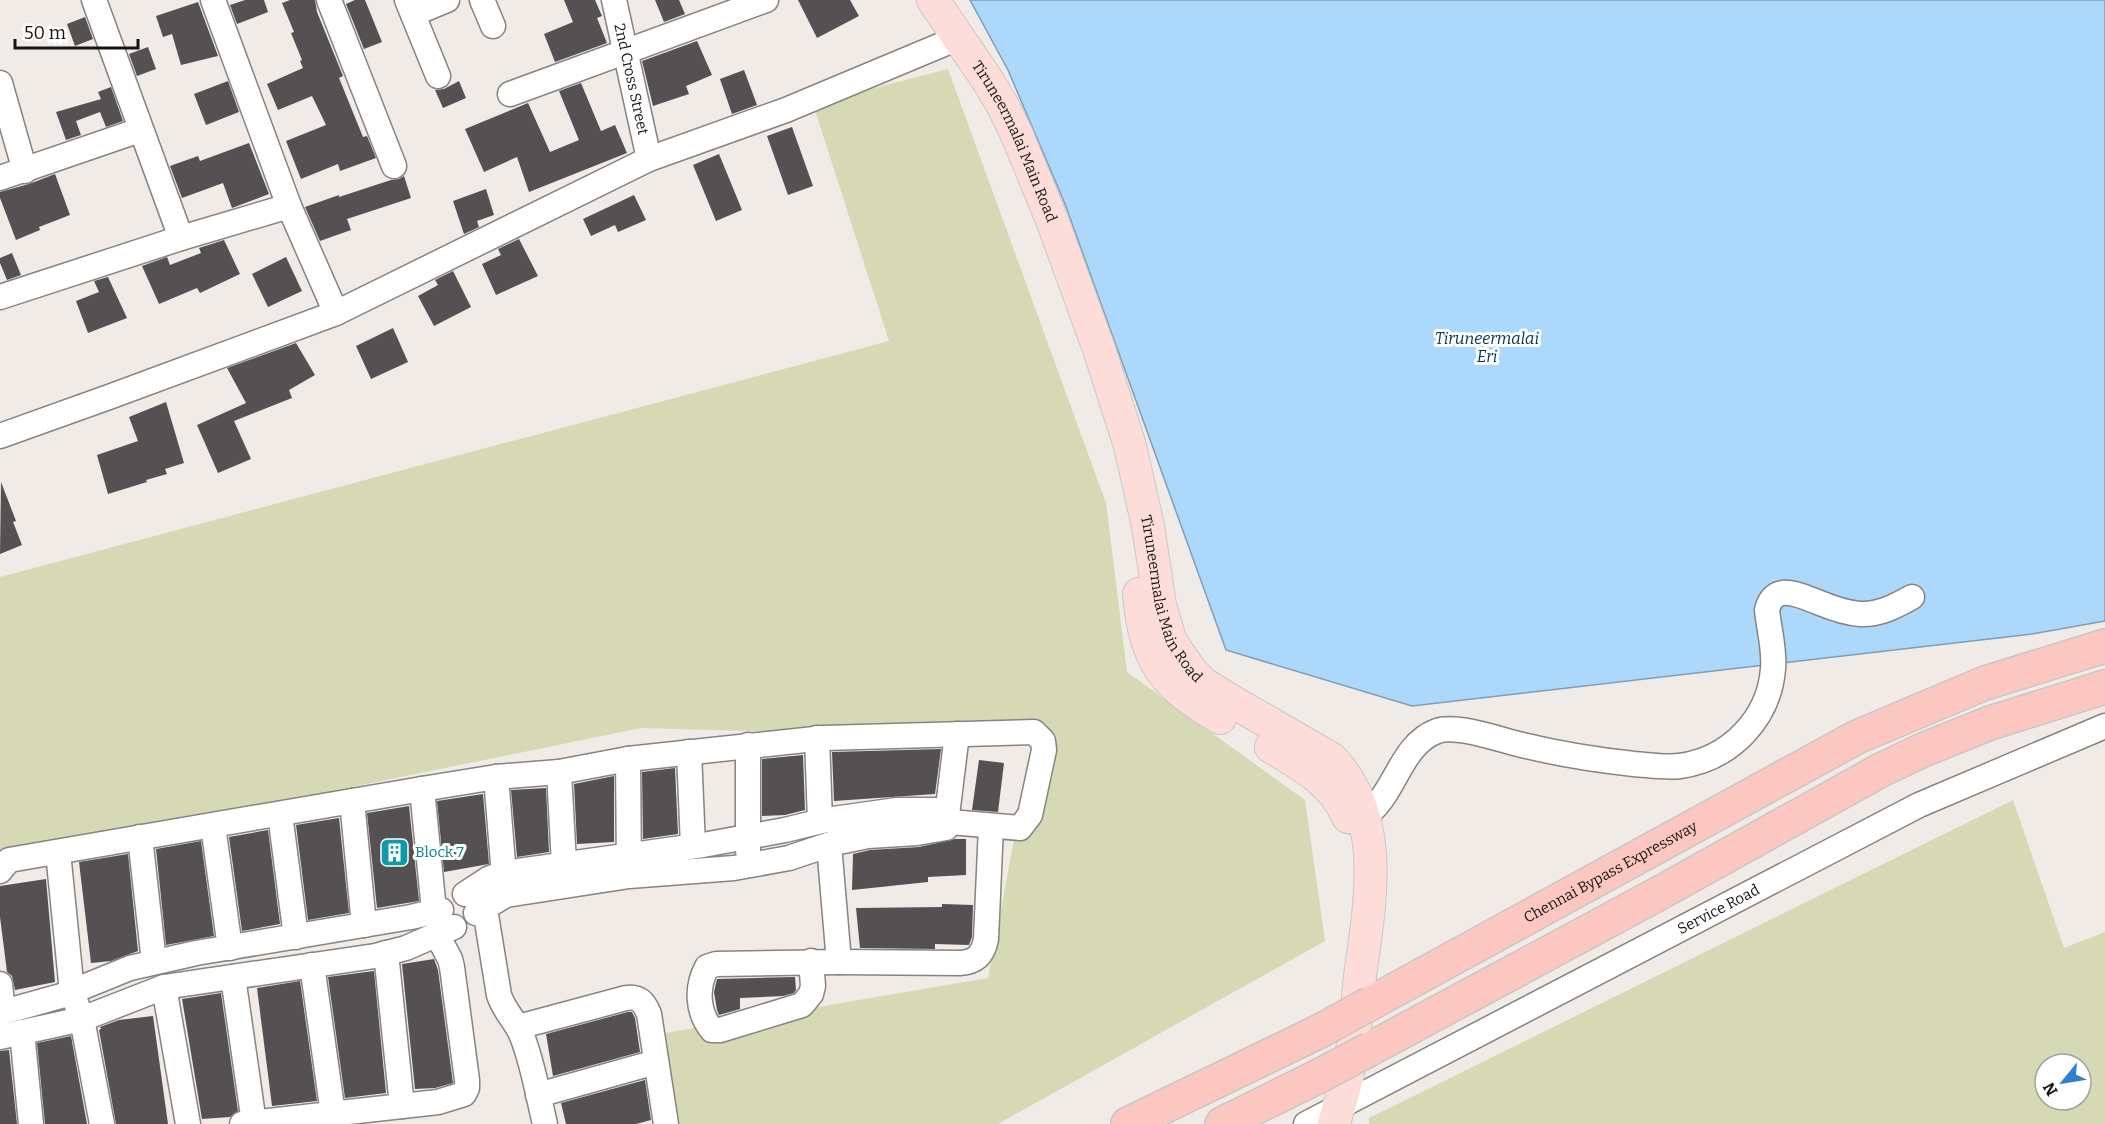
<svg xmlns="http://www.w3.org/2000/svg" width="2105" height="1124" viewBox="0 0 2105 1124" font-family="Bitter,serif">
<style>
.green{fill:#d6dab4;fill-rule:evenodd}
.water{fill:#acd8fb;stroke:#7f9db5;stroke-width:1.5}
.building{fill:#555052}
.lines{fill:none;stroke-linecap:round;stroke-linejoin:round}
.minor-casing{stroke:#87837f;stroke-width:27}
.major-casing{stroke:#c7c7c6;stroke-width:34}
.highway-casing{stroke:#c7c7c6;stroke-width:36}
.minor{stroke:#fff;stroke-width:24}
.major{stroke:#fdddda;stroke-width:32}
.highway{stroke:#fcc7c1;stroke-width:33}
.highway-bridge-casing{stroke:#c7c7c6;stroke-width:36;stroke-linecap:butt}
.highway-bridge{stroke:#fcc7c1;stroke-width:33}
.labels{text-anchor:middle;stroke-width:6;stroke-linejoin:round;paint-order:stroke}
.street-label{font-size:15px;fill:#161412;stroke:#fff}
.culture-label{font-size:15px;fill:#0d838f;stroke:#fff;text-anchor:start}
.water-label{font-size:16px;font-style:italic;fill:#05324e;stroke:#fff}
</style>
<rect width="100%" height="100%" fill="#f0ebe7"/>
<g class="green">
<polygon points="948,69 1106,503 1127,672 1305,800 1325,941 998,1124 673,1124 659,1034 988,978 1033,739 641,728 0,859 0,577 889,341 813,104"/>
<path d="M2013,800L2064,948L2105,932V1124H1369V1118ZM2045,1064H2081V1100H2045Z"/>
</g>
<polygon class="water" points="970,0 2105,0 2105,621 2032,634 1412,706 1226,650 1065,204 1008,70"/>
<g class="building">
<polygon points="245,0 264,0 268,12 237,24 230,5"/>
<polygon points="290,0 315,0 317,12 343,76 339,78 363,137 367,136 376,158 340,171 338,164 301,179 286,141 326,125 312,96 278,110 267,84 303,68 300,61 302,60 291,33 294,32 282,3"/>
<polygon points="355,0 365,0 382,42 364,49 346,4"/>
<polygon points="564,0 595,0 602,16 597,18 607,43 555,62 544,34 573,22"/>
<polygon points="655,0 679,0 685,14 664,22"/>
<polygon points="798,0 850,0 859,16 817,38"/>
<polygon points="198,2 218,56 181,65 172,34 163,37 156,16"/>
<polygon points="85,17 93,39 75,46 67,24"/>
<polygon points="697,41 712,75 686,86 689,94 653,106 642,61"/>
<polygon points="148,47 156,69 137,76 129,54"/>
<polygon points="744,70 757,105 732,114 720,79"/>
<polygon points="228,81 239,112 206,125 194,94"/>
<polygon points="459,81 466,98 443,108 435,90 444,89"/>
<polygon points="581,83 601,131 615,125 627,153 529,192 517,157 484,172 465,129 528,103 550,152 579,140 559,91"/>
<polygon points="111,87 123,121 106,127 100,112 76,121 81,135 66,140 56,112 101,99 98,92"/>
<polygon points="792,127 813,186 788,195 767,136"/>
<polygon points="249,143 269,194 232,208 223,183 182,198 170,166 198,156 200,161"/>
<polygon points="719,154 742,210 716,221 693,165"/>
<polygon points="55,174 70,215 39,227 40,230 16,240 0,198 0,192 29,184"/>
<polygon points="404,176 411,198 347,219 351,230 320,241 305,207 339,195 339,197 391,180 399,179"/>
<polygon points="486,189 494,215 477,221 479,227 464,234 453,201"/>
<polygon points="634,195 646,220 618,232 615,225 591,236 583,219"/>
<polygon points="519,239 538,276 496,295 482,264 501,255 498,249"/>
<polygon points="224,240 240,274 200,293 197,288 159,304 142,266 167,257 170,265 201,253 199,248"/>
<polygon points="12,253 21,275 7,280 0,263 0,258"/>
<polygon points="286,257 302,291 268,307 252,274"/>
<polygon points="453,271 471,307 434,326 418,296 438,285 435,280"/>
<polygon points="108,277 127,318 88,333 76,301 99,292 94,281"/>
<polygon points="393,328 408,362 371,379 356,346"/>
<polygon points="296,343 315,375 289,390 292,398 234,421 251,459 218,473 197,425 246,403 227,368"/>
<polygon points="166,402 184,463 165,469 167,474 146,480 147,482 108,494 97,455 138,441 129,417"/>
<polygon points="1,482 16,521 13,522 22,545 0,554"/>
<polygon points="941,749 935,794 834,801 832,752"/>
<polygon points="803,755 805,810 785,815 762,816 762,759"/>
<polygon points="979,760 1004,763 998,812 972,810"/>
<polygon points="675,768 678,834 643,839 642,772"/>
<polygon points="614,776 614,842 577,844 574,784"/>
<polygon points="546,788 549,852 517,857 511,790"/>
<polygon points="483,794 489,864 444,872 437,801"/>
<polygon points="409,806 419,901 377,908 367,813"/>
<polygon points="339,818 349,913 308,920 296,825"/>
<polygon points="268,830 280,924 242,931 229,837"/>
<polygon points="955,839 966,839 966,875 928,877 928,882 852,890 853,854 870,850 919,847"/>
<polygon points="201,841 214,936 166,945 156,849"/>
<polygon points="128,854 138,951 111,961 91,963 79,862"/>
<polygon points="46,879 55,982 15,990 12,976 7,972 0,917 0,886"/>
<polygon points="942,904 973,905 972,937 969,945 935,944 935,949 860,948 856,908 942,907"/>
<polygon points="434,959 438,970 453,1083 435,1088 415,1089 402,964"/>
<polygon points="374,971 386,1093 345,1098 328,977"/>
<polygon points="795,977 796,990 794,993 783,996 740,998 740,1009 719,1015 717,1010 714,992 717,979"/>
<polygon points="300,981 317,1101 272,1106 257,988"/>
<polygon points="221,993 238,1111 230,1117 202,1119 182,999"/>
<polygon points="628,1012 632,1012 635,1018 640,1052 553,1076 546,1034"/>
<polygon points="153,1016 168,1124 116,1124 99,1030 101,1029 100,1027 119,1020"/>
<polygon points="71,1036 87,1124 45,1124 37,1043"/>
<polygon points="9,1050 17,1124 0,1124 0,1051"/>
<polygon points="645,1080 651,1120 636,1124 566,1124 561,1103"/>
</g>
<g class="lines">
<defs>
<g id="minor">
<polyline points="94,0 181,238"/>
<polyline points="213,0 289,206 336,313"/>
<polyline points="329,0 394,166"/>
<polyline points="407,0 438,76"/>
<polyline points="482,0 493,26"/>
<path id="s1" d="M614,0L649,159"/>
<polyline points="413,14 447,0"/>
<polyline points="0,83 25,171"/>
<polyline points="510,94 766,0"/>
<polyline points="0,178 140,130"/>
<polyline points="0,297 181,238 289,206"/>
<polyline points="0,436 109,397 336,313 649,159 786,110 958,38"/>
<polyline points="817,738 820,821"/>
<polyline points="689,752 693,846"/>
<polyline points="628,759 629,870"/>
<polyline points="559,772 564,864"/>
<polyline points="496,777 505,888"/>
<polyline points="422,789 434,911"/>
<polyline points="352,801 364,925"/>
<polyline points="280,814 296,937"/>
<polyline points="947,815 957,734"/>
<path d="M1351,821C1358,818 1365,816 1371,811C1396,789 1402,744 1437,731C1458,724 1500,740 1522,745C1559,754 1596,760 1634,764C1649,765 1665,768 1680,766C1730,759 1769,719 1773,669C1775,650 1769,630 1767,610C1774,581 1801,596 1820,603C1832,608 1847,613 1860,614C1879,615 1896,606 1912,597"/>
<polyline points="213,826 230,948"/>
<polyline points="140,837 154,962"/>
<polyline points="748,851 748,745"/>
<polyline points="58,852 72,992 82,1019 102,1124"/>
<polyline points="0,871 9,860 422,789 496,777 559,772 628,759 824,738 1034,732 1043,741 1044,750 1030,815 1020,828 950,822"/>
<polyline points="465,894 488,879 504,873 703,845 785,830 826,820 897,810 941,810 947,815 950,822 946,828 917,833 868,836 834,843 789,858 734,868 629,876 506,895 476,913"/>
<path d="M485,909L499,995C504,1011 516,1021 522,1036C533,1064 538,1095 545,1124"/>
<polyline points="386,953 402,1106"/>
<path d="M811,961L813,986L811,994L802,1005L720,1030H712C697,1012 696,987 707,967L716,964L839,962L829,845"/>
<path d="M839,962L960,963C976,962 983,955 986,939L991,826"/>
<polyline points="312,965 333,1114"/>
<polyline points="233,977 254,1123"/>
<polyline points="0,984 3,1012"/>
<polyline points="164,987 188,1124"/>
<polyline points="0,1013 61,996 130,968 196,953 411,917 441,910"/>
<path d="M518,1027L626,998C639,996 644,1002 649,1014L666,1124"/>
<polyline points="22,1032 31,1124"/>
<polyline points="0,1037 82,1019 164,987 375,956 406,948 454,927"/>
<polyline points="538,1095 656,1062"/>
<polyline points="242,1124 438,1102 464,1094 467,1088 467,1080 452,967 450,959 437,935"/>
<path id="s2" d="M1306,1124L1919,805L2105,726"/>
</g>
<g id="major">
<path id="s3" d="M933,0L986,78L1003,106L1017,135L1052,220L1100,352L1130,446L1148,526L1160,605L1171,642L1191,671L1204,684L1228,699L1332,759C1387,818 1370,903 1360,976C1356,1014 1354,1053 1344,1089C1341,1101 1337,1112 1334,1124"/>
<path d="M1139,594C1145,661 1163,685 1220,718"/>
<path d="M1271,747C1302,765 1334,783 1348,817"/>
</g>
<g id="highway">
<path id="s4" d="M1371,1003L1857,737L1985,683L2105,646"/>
<polyline points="1370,1049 1656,895 1881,770 1923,750 1990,723 2105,687"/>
<polyline points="1128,1124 1320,1031"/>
<polyline points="1222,1124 1319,1076"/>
</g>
</defs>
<use href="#minor" class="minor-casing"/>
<use href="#major" class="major-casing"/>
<use href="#highway" class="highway-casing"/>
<use href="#minor" class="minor"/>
<use href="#major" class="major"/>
<use href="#highway" class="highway"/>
<defs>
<g id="highway-bridge">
<polyline points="1320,1031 1371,1003"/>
<polyline points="1319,1076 1370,1049"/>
</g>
</defs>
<use href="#highway-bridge" class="highway-bridge-casing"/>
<use href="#highway-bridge" class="highway-bridge"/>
</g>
<defs>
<symbol id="building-square" viewBox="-11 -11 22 22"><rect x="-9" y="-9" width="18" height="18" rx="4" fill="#0f9aa8" stroke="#fff"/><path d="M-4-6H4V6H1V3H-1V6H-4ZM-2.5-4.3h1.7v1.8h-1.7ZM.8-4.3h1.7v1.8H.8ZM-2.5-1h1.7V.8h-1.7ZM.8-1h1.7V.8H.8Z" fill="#fff"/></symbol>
</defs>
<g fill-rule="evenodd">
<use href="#building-square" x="378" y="836" width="33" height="33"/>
</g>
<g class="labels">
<g class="street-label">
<text dy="5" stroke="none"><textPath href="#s1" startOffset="81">2nd Cross Street</textPath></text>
<text dy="5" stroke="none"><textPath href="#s3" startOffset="164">Tiruneermalai Main Road</textPath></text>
<text dy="5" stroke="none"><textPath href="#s3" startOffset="650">Tiruneermalai Main Road</textPath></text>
<text dy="5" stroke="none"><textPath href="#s4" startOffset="273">Chennai Bypass Expressway</textPath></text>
<text dy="5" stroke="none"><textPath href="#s2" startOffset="465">Service Road</textPath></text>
</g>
<g class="culture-label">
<text x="415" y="857">Block 7</text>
</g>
<g class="water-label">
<text x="1487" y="344">Tiruneermalai<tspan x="1487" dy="18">Eri</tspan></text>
</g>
</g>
<g transform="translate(2063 1082) rotate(240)"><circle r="28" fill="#ffffff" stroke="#a2a1a0" stroke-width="1.5"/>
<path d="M0-4.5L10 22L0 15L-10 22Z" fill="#3180d0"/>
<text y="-9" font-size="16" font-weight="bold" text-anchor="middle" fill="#161412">N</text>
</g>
<path d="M15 39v9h123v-9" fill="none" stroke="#161412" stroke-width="3"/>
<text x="24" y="39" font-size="18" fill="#161412" stroke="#ffffff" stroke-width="4.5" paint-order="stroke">50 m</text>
</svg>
